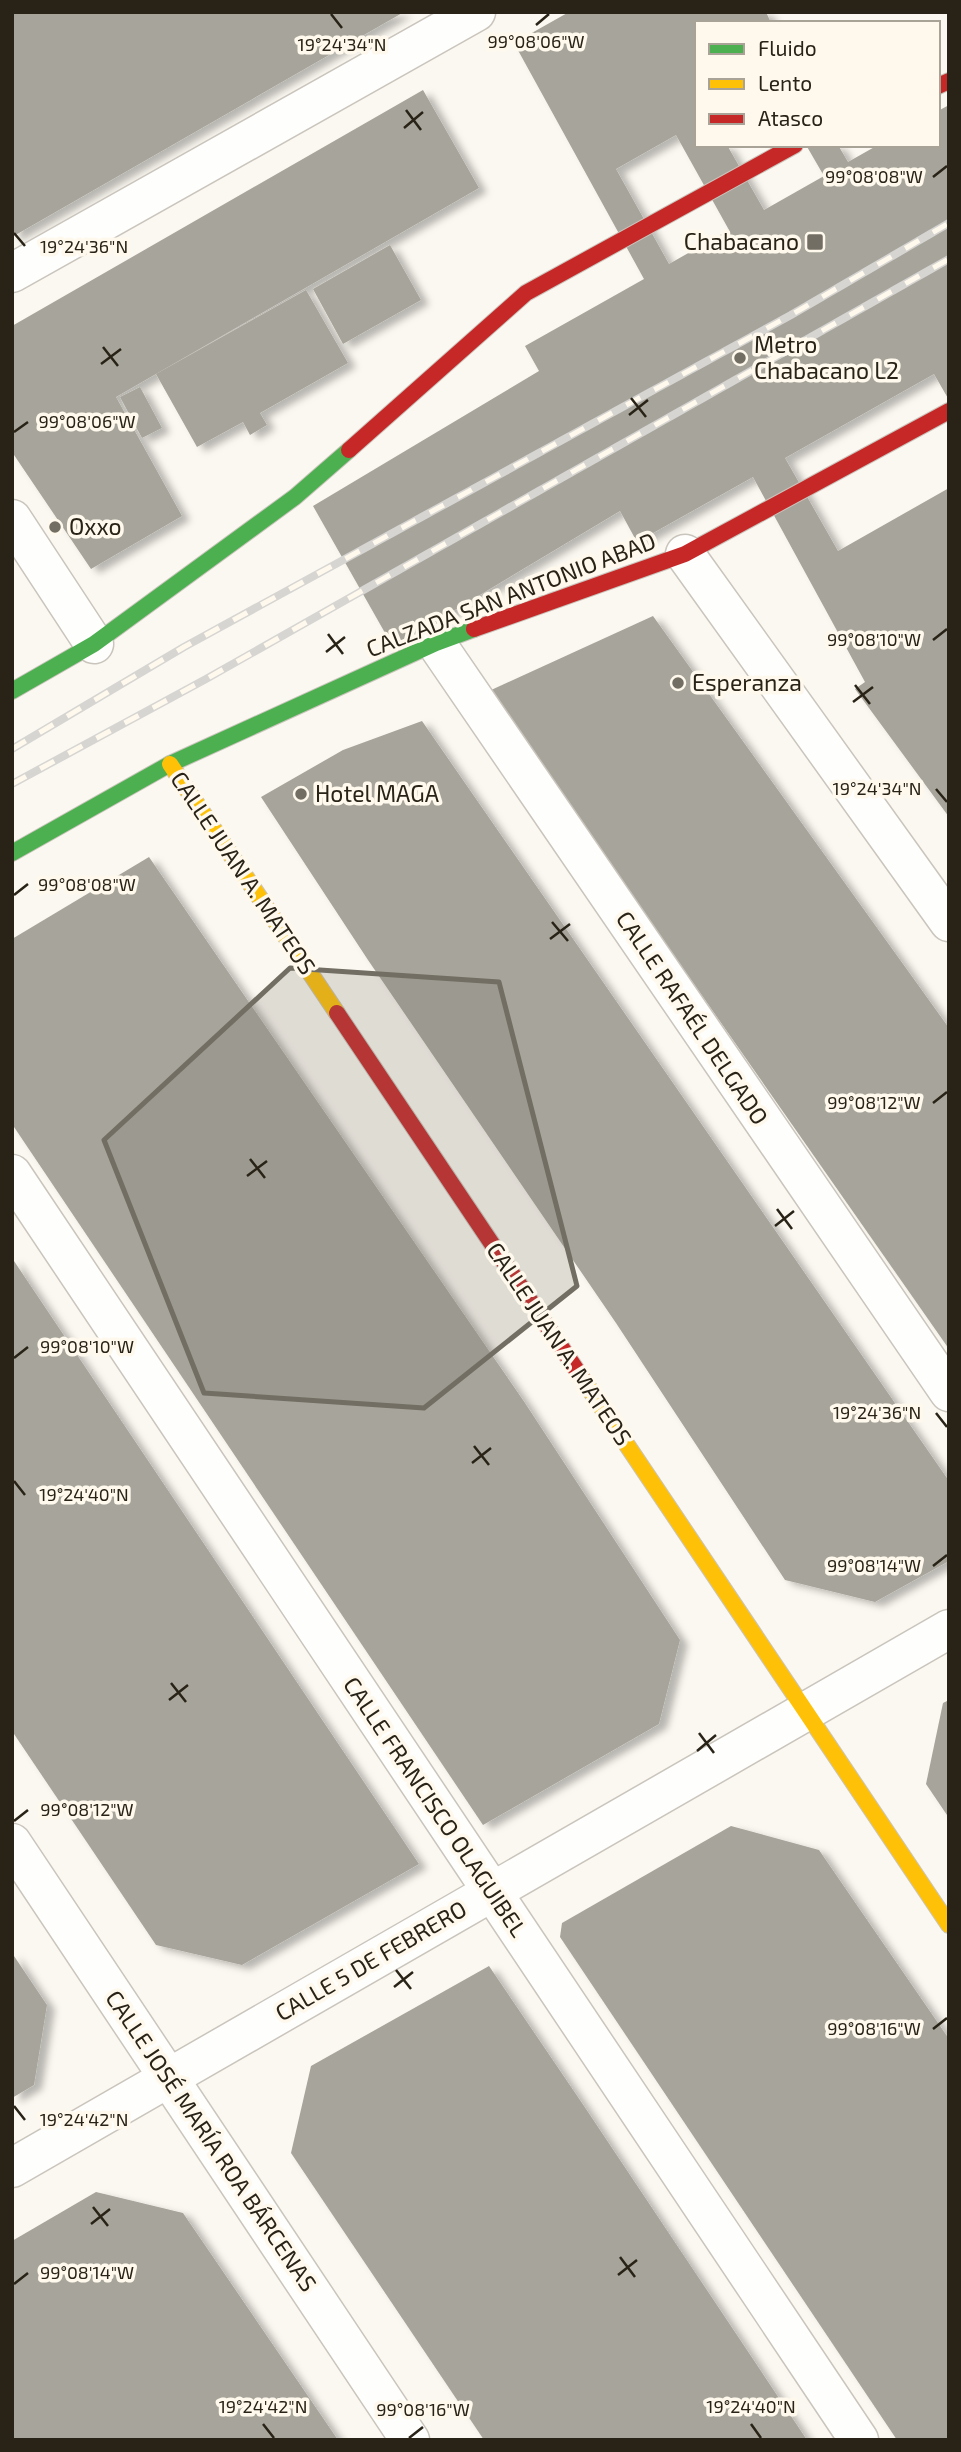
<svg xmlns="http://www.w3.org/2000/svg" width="961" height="2452" viewBox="0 0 961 2452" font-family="'Exo 2',sans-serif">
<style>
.building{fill:#a7a49b;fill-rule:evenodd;filter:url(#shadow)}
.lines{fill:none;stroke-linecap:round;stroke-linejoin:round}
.street-casing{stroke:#cac5bc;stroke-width:41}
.fast-casing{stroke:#cac5bc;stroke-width:18}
.slow-casing{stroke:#cac5bc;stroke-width:18}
.jam-casing{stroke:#cac5bc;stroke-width:18}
.street{stroke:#fefefd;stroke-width:38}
.fast{stroke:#4caf50;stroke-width:16}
.slow{stroke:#ffc107;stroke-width:16}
.jam{stroke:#c62828;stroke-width:16}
.rail-casing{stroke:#d6d5d2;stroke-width:8}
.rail{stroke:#fff9ed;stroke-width:5;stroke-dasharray:16;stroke-linecap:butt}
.marked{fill:#726e63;fill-opacity:0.2;stroke:#726e63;stroke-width:5;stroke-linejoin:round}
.ticks{fill:none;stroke:#292317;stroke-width:2.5}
.poi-dot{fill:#726e63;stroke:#fff9ed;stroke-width:2.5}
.labels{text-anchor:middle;stroke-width:7;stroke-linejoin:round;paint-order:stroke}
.poi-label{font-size:23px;fill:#292317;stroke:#fff9ed;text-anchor:start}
.street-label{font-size:23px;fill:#292317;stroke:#fff9ed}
.ticks-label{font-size:18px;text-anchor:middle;fill:#292317;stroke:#fff9ed;stroke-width:7;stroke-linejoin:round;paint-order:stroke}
</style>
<defs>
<filter id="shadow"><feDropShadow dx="8" dy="4.5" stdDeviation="3.5" flood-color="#0004"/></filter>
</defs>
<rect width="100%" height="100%" fill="#fbf8f1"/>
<g class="building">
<polygon points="12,12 404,12 12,237"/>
<path d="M569,12H766L771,23H697V145H727L764,210L824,176L806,145H838L848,162L878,145H938V111L949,105V400L934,374L785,458L838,551L949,488V817L855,689L865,682L753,477L637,542L620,511L393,647L313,506L539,371L525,346L644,279L514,43ZM676,135L729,230L669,264L616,169Z"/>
<polygon points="423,90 479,188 116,397 182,516 91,569 12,452 12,326"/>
<polygon points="390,245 421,300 343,344 313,289"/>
<polygon points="306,290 348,363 260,413 267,425 250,435 243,422 197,447 156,374"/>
<polygon points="140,387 162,428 142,438 120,397"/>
<polygon points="653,616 949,1028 949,1349 489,691"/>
<polygon points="422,721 949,1481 949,1561 875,1602 785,1580 616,1323 368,960 261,797 343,750"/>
<polygon points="149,857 525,1403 680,1640 659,1724 483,1825 12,1124 12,939"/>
<polygon points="12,1258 419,1864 242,1965 156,1945 12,1731"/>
<polygon points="949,1700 949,1818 926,1784 943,1703"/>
<polygon points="731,1826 819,1850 949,2039 949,2440 897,2440 560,1937 562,1923"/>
<polygon points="12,1953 47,2005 34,2085 12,2098"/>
<polygon points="489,1966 584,2106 807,2440 484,2440 291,2153 311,2066"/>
<polygon points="96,2192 183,2213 338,2440 12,2440 12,2241"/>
</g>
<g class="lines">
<defs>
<g id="street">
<polyline points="12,273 476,12"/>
<polyline points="12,519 94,644"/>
<polyline points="685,554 949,922"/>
<polyline points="436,643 949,1392"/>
<polyline points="12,1174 859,2440"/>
<polyline points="12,1843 410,2440"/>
<polyline points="12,2168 949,1629"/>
</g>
<g id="fast">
<polyline points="12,691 94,644 295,497 349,450"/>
<polyline points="12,853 170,764 436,643 474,629"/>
</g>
<g id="slow">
<polyline points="170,764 337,1013"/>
<polyline points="582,1378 949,1925"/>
</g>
<g id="jam">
<polyline points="938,86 949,81"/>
<polyline points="349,450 526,293 795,145"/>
<polyline points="474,629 685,554 949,411"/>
<polyline points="337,1013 582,1378"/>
</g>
</defs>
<use href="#street" class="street-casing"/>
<use href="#fast" class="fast-casing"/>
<use href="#slow" class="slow-casing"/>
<use href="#jam" class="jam-casing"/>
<use href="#street" class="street"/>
<use href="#fast" class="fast"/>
<use href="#slow" class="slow"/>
<use href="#jam" class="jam"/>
<defs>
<g id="rail">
<polyline points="12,749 184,647 791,315 949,223"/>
<polyline points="12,784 206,679 949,259"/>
</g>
</defs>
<use href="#rail" class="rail-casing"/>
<use href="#rail" class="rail"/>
</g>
<path class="marked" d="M290,968L499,982L577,1286L424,1408L204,1393L104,1140Z"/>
<path class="ticks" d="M331,14L342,28M536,25L549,14M406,110L421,130M404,128L423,112M933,177L947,166M14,233L25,246M103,347L118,366M101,364L121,349M631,398L646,417M629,415L648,400M14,432L28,422M328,634L343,654M933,640L947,629M326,652L345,637M855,685L870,704M853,702L873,687M936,789L947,802M14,895L28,884M552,922L568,941M550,939L570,924M933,1103L947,1092M250,1159L265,1178M247,1176L267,1161M777,1209L792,1229M775,1226L794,1211M14,1358L28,1347M936,1413L947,1427M474,1446L489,1465M472,1463L491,1448M14,1481L25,1495M933,1566L947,1555M171,1683L186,1702M169,1700L188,1685M699,1733L714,1753M697,1751L716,1735M14,1821L28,1810M396,1970L411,1989M394,1987L413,1972M933,2029L947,2018M14,2106L25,2120M93,2207L108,2226M91,2224L110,2209M620,2257L635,2277M618,2275L637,2260M14,2284L28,2273M263,2424L274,2438M751,2424L761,2438M409,2438L423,2427"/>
<g class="poi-dot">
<rect x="806" y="233" width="18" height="18" rx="3.5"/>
<circle cx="740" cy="358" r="7"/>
<circle cx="55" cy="527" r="7"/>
<circle cx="678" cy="683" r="7"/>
<circle cx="301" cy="794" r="7"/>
</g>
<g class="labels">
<g class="poi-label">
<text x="799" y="250" text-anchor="end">Chabacano</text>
<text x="754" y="353">Metro<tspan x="754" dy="26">Chabacano L2</tspan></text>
<text x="69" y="535">Oxxo</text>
<text x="692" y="691">Esperanza</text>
<text x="315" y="802">Hotel MAGA</text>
</g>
<g class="street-label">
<text transform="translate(511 595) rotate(-21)" y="8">CALZADA SAN ANTONIO ABAD</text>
<text transform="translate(243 873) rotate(56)" y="8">CALLE JUAN A. MATEOS</text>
<text transform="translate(692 1018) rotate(56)" y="8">CALLE RAFAÉL DELGADO</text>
<text transform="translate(559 1344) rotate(56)" y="8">CALLE JUAN A. MATEOS</text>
<text transform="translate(435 1807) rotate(56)" y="8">CALLE FRANCISCO OLAGUIBEL</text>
<text transform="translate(371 1961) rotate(-30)" y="8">CALLE 5 DE FEBRERO</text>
<text transform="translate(211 2141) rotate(56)" y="8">CALLE JOSÉ MARÍA ROA BÁRCENAS</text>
</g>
</g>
<g class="ticks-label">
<text x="536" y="48">99°08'06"W</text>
<text x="342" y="51">19°24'34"N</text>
<text x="874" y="183">99°08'08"W</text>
<text x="84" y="253">19°24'36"N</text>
<text x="87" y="428">99°08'06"W</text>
<text x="874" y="646">99°08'10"W</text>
<text x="877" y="795">19°24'34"N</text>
<text x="87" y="891">99°08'08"W</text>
<text x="874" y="1109">99°08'12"W</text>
<text x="87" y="1353">99°08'10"W</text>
<text x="877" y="1419">19°24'36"N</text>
<text x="84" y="1501">19°24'40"N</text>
<text x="874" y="1572">99°08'14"W</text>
<text x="87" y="1816">99°08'12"W</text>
<text x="874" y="2035">99°08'16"W</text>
<text x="84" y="2126">19°24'42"N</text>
<text x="87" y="2279">99°08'14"W</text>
<text x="263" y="2413">19°24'42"N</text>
<text x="751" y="2413">19°24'40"N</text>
<text x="423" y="2416">99°08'16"W</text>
</g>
<rect width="961" height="2452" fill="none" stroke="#292317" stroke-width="28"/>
<rect x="695" y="21" width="245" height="126" fill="#fff9ed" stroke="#a9a397" stroke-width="2"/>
<rect x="709" y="44" width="35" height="10" fill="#4caf50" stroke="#a9a397" stroke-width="2"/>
<text x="758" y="56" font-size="21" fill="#292317">Fluido</text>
<rect x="709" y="79" width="35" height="10" fill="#ffc107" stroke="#a9a397" stroke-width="2"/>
<text x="758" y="91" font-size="21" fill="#292317">Lento</text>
<rect x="709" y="114" width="35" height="10" fill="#c62828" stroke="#a9a397" stroke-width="2"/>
<text x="758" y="126" font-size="21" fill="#292317">Atasco</text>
</svg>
